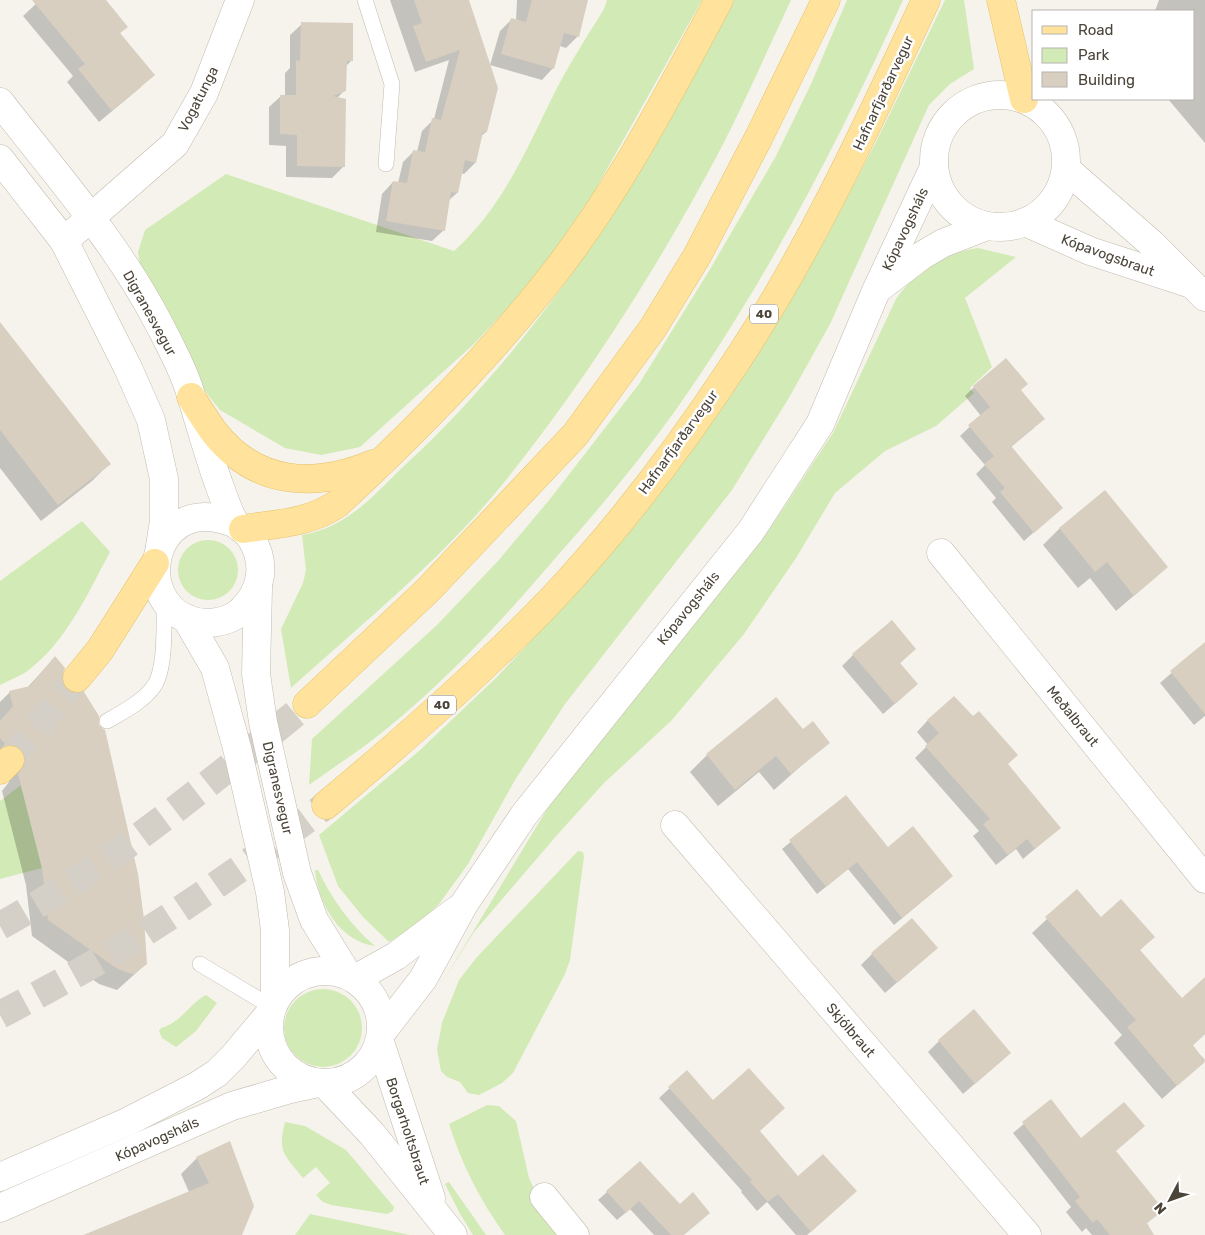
<svg xmlns="http://www.w3.org/2000/svg" width="1205" height="1235" viewBox="0 0 1205 1235" font-family="Rubik,sans-serif">
<style>
.green{fill:#d2eab5}
.shadow{fill:#0003}
.building{fill:#d8cfc1}
.lines{fill:none;stroke-linecap:round;stroke-linejoin:round}
.primary-tunnel{stroke:#d4d0c8;stroke-width:28;stroke-dasharray:28 14;stroke-linecap:butt}
.service-casing{stroke:#c2bbae;stroke-width:16}
.minor-casing{stroke:#c2bbae;stroke-width:29}
.tertiary-casing{stroke:#c2bbae;stroke-width:29}
.primary-casing{stroke:#e6c16a;stroke-width:29}
.service{stroke:#fff;stroke-width:15}
.minor{stroke:#fff;stroke-width:28}
.tertiary{stroke:#fff;stroke-width:28}
.primary{stroke:#ffe39c;stroke-width:28}
.labels{text-anchor:middle;stroke-width:5;stroke-linejoin:round;paint-order:stroke}
.shield{fill:#fff;stroke:#817c74;stroke-width:1}
.shield-label{font-size:12px;font-weight:bold;fill:#4b4439}
.street-label{font-size:14px;fill:#4b4439;stroke:#fff}
</style>
<rect width="100%" height="100%" fill="#f6f3ec"/>
<g class="green">
<path d="M607,0H702L593,194L536,277L475,343L360,447L321,455L285,448L220,410L201,386L142,278L138,252L145,230L226,174L454,251C505,205 527,147 557,88C571,61 588,35 604,9Z"/>
<path d="M734,0H791C767,51 745,102 719,152C657,269 585,382 502,485C441,560 363,623 291,688L281,629L303,583L306,570L302,535C346,528 372,497 403,467C499,379 587,262 652,150C681,100 707,50 734,0Z"/>
<path d="M847,0H903C838,143 766,282 675,411C639,461 599,509 558,555C507,615 451,676 390,726C364,748 335,766 309,785L312,739L437,625L498,561L550,499L639,384L709,271L776,156L811,84Z"/>
<polygon points="945,0 964,0 974,69 950,84 929,105 830,324 790,396 732,490 565,704 515,780 468,864 439,904 419,923 389,942 363,917 338,886 319,835 419,751 497,677 555,615 764,341 825,240 877,140"/>
<path d="M978,248L1016,257L965,298L992,367L970,388L974,393L936,426L885,451L835,493L796,558L744,634L672,720L604,783L558,834L474,932L442,983L567,776L767,533L833,433L896,299C916,270 944,253 978,248Z"/>
<path d="M82,521L110,552C88,593 67,640 30,669C22,676 9,680 0,685V581Z"/>
<circle cx="208" cy="570" r="30"/>
<polygon points="21,785 42,868 0,879 0,801"/>
<polygon points="578,851 583,852 584,857 570,960 565,974 513,1073 502,1083 479,1095 468,1093 460,1082 447,1077 441,1071 437,1050 442,1023 459,980 477,957"/>
<path d="M315,870H318C332,899 350,925 375,946C339,941 318,903 315,870Z"/>
<circle cx="323" cy="1028" r="39"/>
<path d="M206,995L217,1003L196,1031L176,1047L162,1038L159,1031L161,1028C182,1022 189,1004 206,995Z"/>
<path d="M487,1105L499,1106L516,1121L529,1178L537,1195L570,1235H505C480,1200 462,1165 449,1124Z"/>
<path d="M285,1122L305,1126L346,1150L394,1207L393,1211L387,1214L331,1205L323,1202L316,1195L330,1183L316,1167L303,1178C285,1155 277,1153 285,1122Z"/>
<polygon points="449,1182 486,1235 473,1235 459,1212 445,1184"/>
<polygon points="310,1214 410,1235 295,1235"/>
</g>
<g class="shadow">
<polygon points="40,0 104,0 126,27 119,34 141,87 99,122 67,82 73,76 23,16"/>
<polygon points="390,0 468,0 486,132 481,136 475,163 464,174 461,173 457,193 448,201 444,230 432,241 376,232 382,194 393,182 398,183 403,162 414,151 417,152 422,131 434,119 449,60 415,72"/>
<polygon points="517,0 580,0 578,36 566,48 560,46 553,68 542,80 490,65 500,31 511,20 516,21"/>
<polygon points="1159,0 1205,0 1205,143 1168,99 1194,99 1194,11 1155,11"/>
<polygon points="302,24 351,61 345,67 345,90 337,98 344,166 332,178 286,177 286,146 269,145 269,107 281,96 285,96 285,73 290,68 290,35"/>
<polygon points="0,324 109,464 92,481 41,521 0,468"/>
<polygon points="974,387 1020,391 1034,428 1011,447 1061,508 1024,541 992,502 996,498 976,474 985,465 960,436 981,416 965,396"/>
<polygon points="1060,528 1167,567 1116,611 1090,578 1078,588 1043,545"/>
<polygon points="1205,644 1205,716 1194,725 1160,683"/>
<polygon points="915,649 899,664 905,695 883,714 842,666 853,655"/>
<polygon points="55,657 61,684 97,726 146,964 117,990 99,984 32,936 26,885 2,791 9,782 9,773 0,763 0,702 10,692 27,688"/>
<polygon points="776,699 803,731 828,742 774,790 759,772 718,806 690,772 707,755"/>
<polygon points="928,720 1007,764 1059,828 1023,859 1016,849 996,865 973,836 979,831 915,758 928,745 917,732"/>
<polygon points="846,797 888,849 943,884 894,925 848,869 817,894 782,849"/>
<polygon points="1077,891 1101,918 1153,937 1139,951 1181,1000 1205,1000 1205,1034 1192,1046 1205,1060 1162,1099 1114,1043 1122,1035 1032,933"/>
<polygon points="936,948 885,993 861,965 872,954"/>
<polygon points="939,1041 1010,1053 963,1094 928,1052"/>
<polygon points="687,1072 713,1102 758,1132 798,1177 845,1201 807,1235 796,1235 767,1202 757,1211 741,1192 742,1191 659,1098"/>
<polygon points="1051,1101 1081,1139 1115,1151 1162,1209 1146,1224 1139,1235 1092,1235 1086,1228 1082,1232 1066,1212 1071,1207 1013,1133"/>
<polygon points="197,1158 240,1235 84,1235 189,1192 181,1174"/>
<polygon points="607,1192 680,1206 684,1235 654,1235 630,1209 617,1220 598,1200"/>
</g>
<g class="building">
<polygon points="32,0 106,0 128,27 120,33 155,75 112,111 78,69 85,64"/>
<polygon points="414,0 469,0 498,88 487,132 483,132 476,163 465,160 458,193 451,192 445,231 386,221 393,181 407,183 413,150 425,152 432,118 441,120 460,50 426,62 413,26 422,23"/>
<polygon points="532,0 588,0 579,37 564,33 554,69 501,54 511,18 526,22"/>
<polygon points="301,22 353,23 353,61 347,61 346,91 333,96 346,99 345,167 297,166 297,135 280,134 280,95 296,95 296,60 300,61"/>
<polygon points="0,322 111,464 58,505 0,430"/>
<polygon points="1006,358 1028,384 1021,390 1045,419 1011,446 1063,508 1034,533 1000,492 1005,488 984,464 994,456 968,425 990,407 973,386"/>
<polygon points="1105,490 1168,567 1134,596 1107,562 1095,572 1059,528"/>
<polygon points="892,620 916,649 900,663 918,684 895,704 852,654"/>
<polygon points="1205,642 1205,714 1170,671"/>
<polygon points="55,656 65,668 62,676 63,684 68,690 74,693 84,692 99,716 99,725 105,730 106,734 138,874 144,919 147,964 134,974 128,973 116,968 48,920 42,868 18,774 25,764 25,756 21,749 14,745 6,745 0,738 0,721 13,706 9,691 30,686"/>
<polygon points="954,696 973,716 979,711 1018,755 1008,764 1061,828 1035,849 1027,839 1008,855 983,824 990,819 925,746 939,733 927,720"/>
<polygon points="776,697 803,729 813,721 830,743 791,774 776,756 735,790 706,754"/>
<polygon points="846,795 888,847 913,826 953,876 902,918 857,862 826,887 789,840"/>
<polygon points="1077,889 1101,917 1121,899 1155,937 1140,950 1182,998 1205,977 1205,1034 1193,1045 1205,1062 1177,1086 1127,1027 1136,1020 1045,917"/>
<polygon points="912,918 938,948 897,983 871,953"/>
<polygon points="974,1009 1011,1053 975,1084 938,1040"/>
<polygon points="749,1068 785,1108 760,1131 798,1176 823,1154 857,1191 811,1232 778,1194 768,1202 750,1182 752,1180 668,1087 687,1070 713,1100"/>
<polygon points="1051,1099 1081,1138 1124,1102 1145,1126 1116,1151 1164,1210 1147,1223 1154,1235 1110,1235 1097,1219 1093,1223 1075,1201 1080,1197 1022,1122"/>
<polygon points="230,1141 254,1206 242,1235 84,1235 209,1183 196,1157"/>
<polygon points="640,1161 680,1204 693,1192 710,1213 684,1235 671,1235 639,1201 626,1213 606,1191"/>
</g>
<g class="lines">
<g class="primary-tunnel">
<polyline points="10,760 77,678"/>
<path d="M0,926C111,865 209,784 307,704"/>
<path d="M0,1015C37,995 74,976 110,954C185,909 256,858 326,805"/>
</g>
<defs>
<g id="service">
<polyline points="365,0 392,84 386,164"/>
<path d="M107,721C123,712 144,701 154,686C166,669 164,622 164,601"/>
<polyline points="200,964 272,1007"/>
</g>
<g id="minor">
<polyline points="64,241 175,144 204,93 240,0"/>
<polyline points="941,553 1205,879"/>
<polyline points="675,825 1027,1235"/>
<polyline points="544,1197 575,1235"/>
</g>
<g id="tertiary">
<circle cx="1000" cy="161" r="66"/>
<path d="M0,102C55,173 118,244 159,324C170,345 183,369 190,392C200,424 209,458 221,490C225,500 229,515 236,524C241,529 247,532 251,538C267,564 262,592 240,612C226,624 202,626 185,618C138,596 151,517 205,517C216,517 226,520 236,524"/>
<polyline points="0,159 64,241 128,368 151,420 164,479 164,521 160,546"/>
<polyline points="1066,169 1152,244 1205,297"/>
<polyline points="1025,222 1090,251 1188,283"/>
<polyline points="879,288 921,256 943,243 987,226"/>
<polyline points="258,588 256,674 263,722 297,873 314,920 348,975"/>
<polyline points="186,618 215,668 237,748 270,892 275,930 275,1000"/>
<circle cx="325" cy="1027" r="56"/>
<polyline points="355,979 396,956 457,910"/>
<polyline points="382,1032 423,979 464,904 524,815 751,531 820,424 876,291 934,167"/>
<polyline points="380,1042 431,1198"/>
<polyline points="325,1084 372,1134 453,1235"/>
<polyline points="0,1177 127,1122 197,1086 217,1073 233,1057 270,1013"/>
<polyline points="0,1208 232,1106 290,1089 318,1083"/>
</g>
<g id="primary">
<polyline points="1001,0 1024,99"/>
<path d="M191,397C198,408 206,421 214,432C256,486 315,488 373,464"/>
<path d="M243,529C275,524 310,523 337,504C409,437 479,367 541,290C613,202 666,99 719,0"/>
<polyline points="77,678 100,650 155,563"/>
<polyline points="307,704 428,590 575,435 615,380 653,328 697,256 759,137 826,0"/>
<polyline points="0,770 10,760"/>
<path d="M326,805C404,740 481,673 552,599C619,528 680,447 734,365C810,251 868,124 926,0"/>
</g>
</defs>
<use href="#service" class="service-casing"/>
<use href="#minor" class="minor-casing"/>
<use href="#tertiary" class="tertiary-casing"/>
<use href="#primary" class="primary-casing"/>
<use href="#service" class="service"/>
<use href="#minor" class="minor"/>
<use href="#tertiary" class="tertiary"/>
<use href="#primary" class="primary"/>
</g>
<g class="labels">
<g class="shield">
<rect x="750" y="304.5" width="28" height="19" rx="4"/>
<rect x="428" y="695.5" width="28" height="19" rx="4"/>
</g>
<g class="shield-label">
<text x="764" y="318">40</text>
<text x="442" y="709">40</text>
</g>
<g class="street-label">
<text transform="translate(883 93) rotate(-65)" y="5">Hafnarfjarðarvegur</text>
<text transform="translate(198 99) rotate(-63)" y="5">Vogatunga</text>
<text transform="translate(905 229) rotate(-65)" y="5">Kópavogsháls</text>
<text transform="translate(1108 255) rotate(20)" y="5">Kópavogsbraut</text>
<text transform="translate(150 313) rotate(61)" y="5">Digranesvegur</text>
<text transform="translate(678 442) rotate(-54)" y="5">Hafnarfjarðarvegur</text>
<text transform="translate(688 608) rotate(-51)" y="5">Kópavogsháls</text>
<text transform="translate(1073 716) rotate(51)" y="5">Meðalbraut</text>
<text transform="translate(278 788) rotate(77)" y="5">Digranesvegur</text>
<text transform="translate(851 1030) rotate(49)" y="5">Skjólbraut</text>
<text transform="translate(408 1131) rotate(72)" y="5">Borgarholtsbraut</text>
<text transform="translate(157 1139) rotate(-24)" y="5">Kópavogsháls</text>
</g>
</g>
<rect x="1032" y="10" width="162" height="90" fill="#ffffff" stroke="#b7b4b0"/>
<rect x="1042" y="26" width="25" height="8" fill="#ffe39c" stroke="#b7b4b0"/>
<text x="1078" y="35" font-size="15" fill="#4b4439">Road</text>
<rect x="1042" y="48" width="25" height="15" fill="#d2eab5" stroke="#b7b4b0"/>
<text x="1078" y="60" font-size="15" fill="#4b4439">Park</text>
<rect x="1042" y="72" width="25" height="15" fill="#d8cfc1" stroke="#b7b4b0"/>
<text x="1078" y="85" font-size="15" fill="#4b4439">Building</text>
<g transform="translate(1170 1200) rotate(229)" stroke="#ffffff" stroke-width="4" paint-order="stroke">
<path d="M0-4L9 19L0 12L-9 19Z" fill="#4b4439"/>
<text y="-8" font-size="14" font-weight="bold" text-anchor="middle" fill="#4b4439">N</text>
</g>
</svg>
